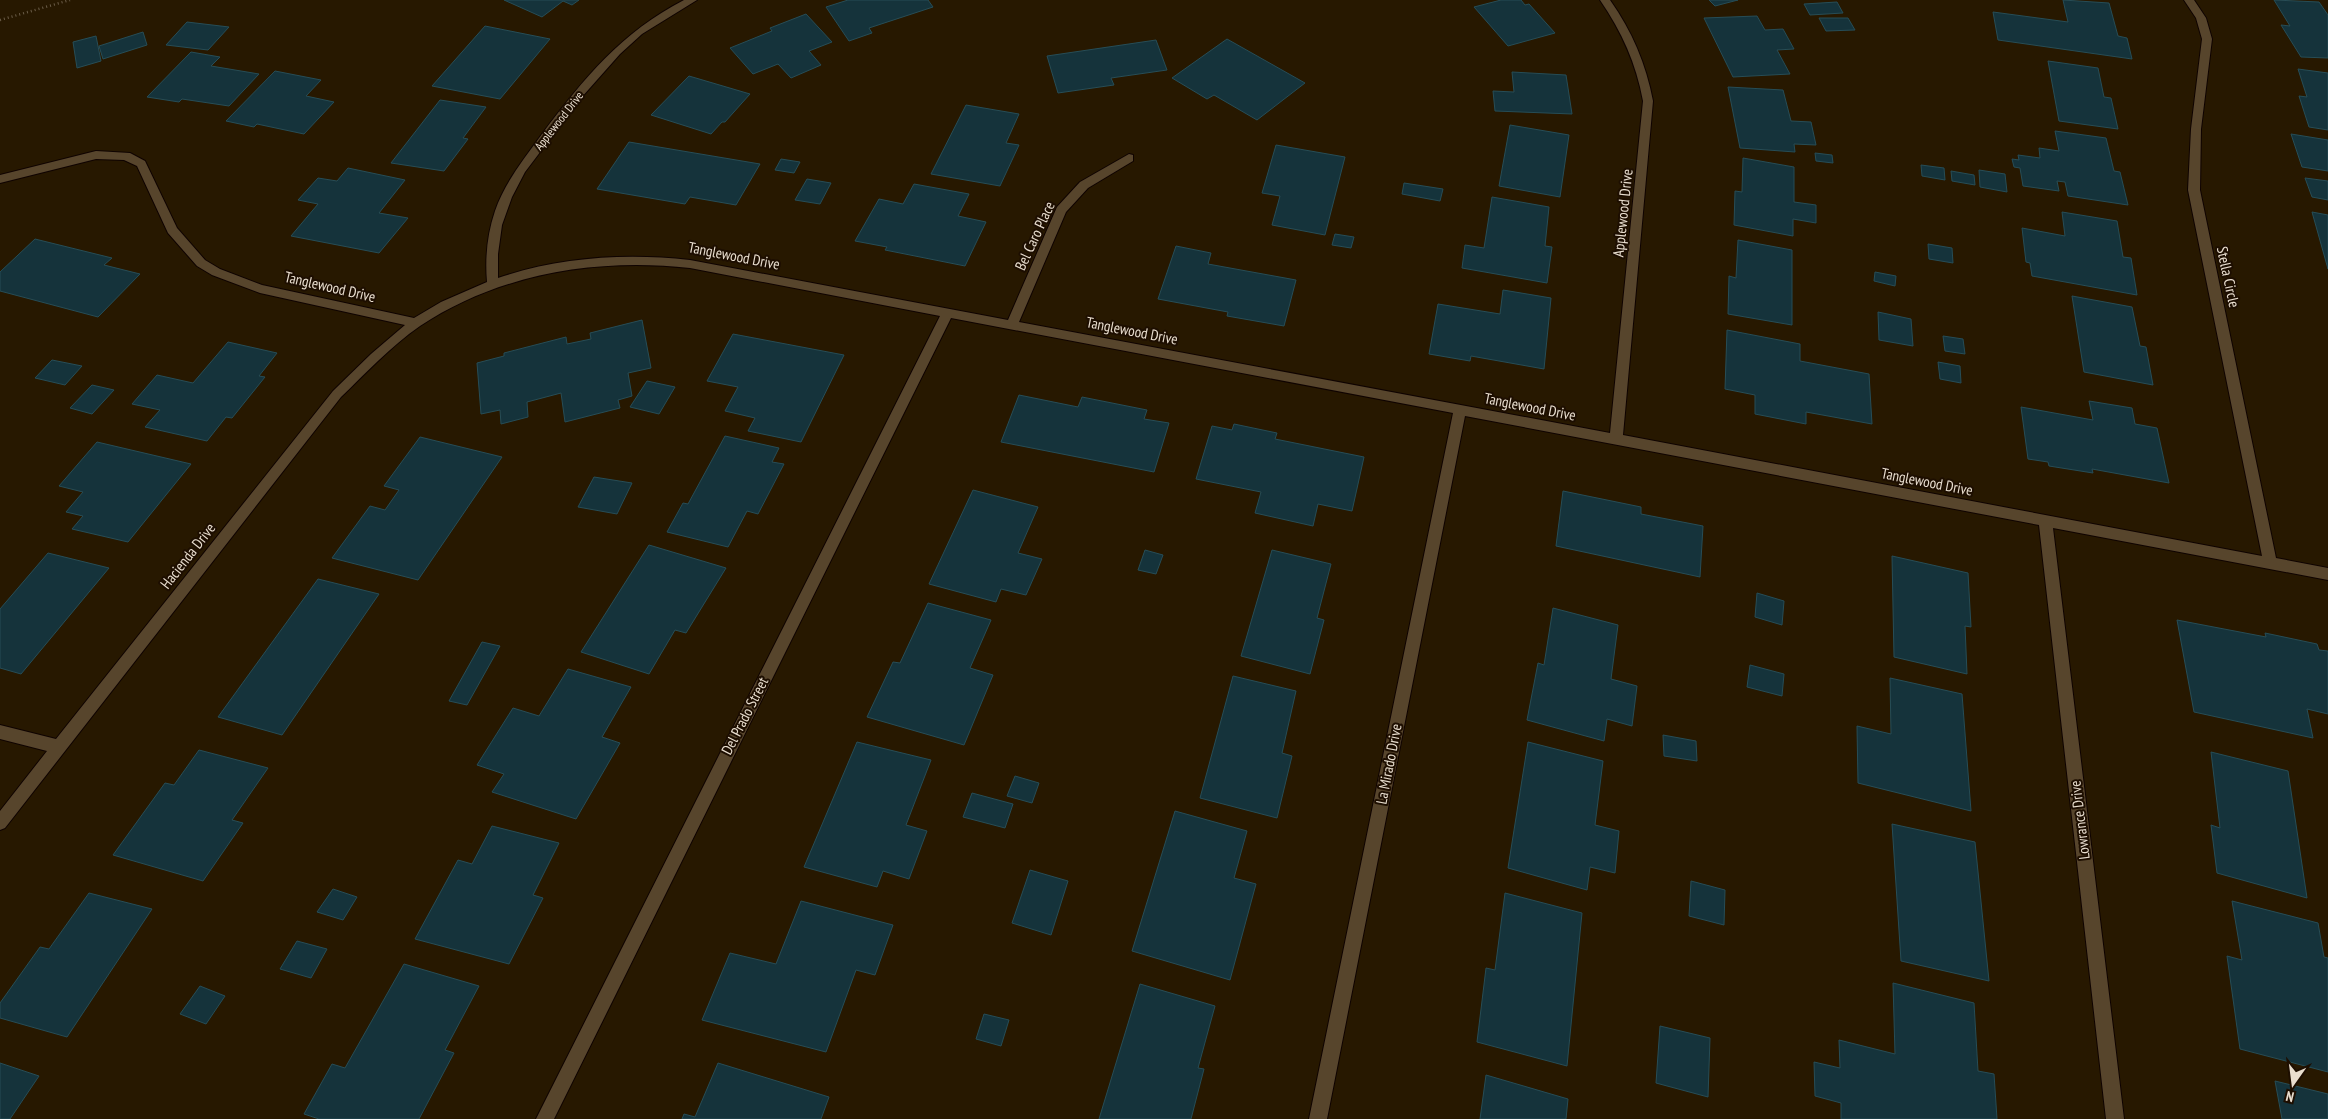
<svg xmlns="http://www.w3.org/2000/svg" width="2328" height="1119" viewBox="0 0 2328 1119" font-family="'PT Sans Narrow',sans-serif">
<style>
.building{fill:#15333b;stroke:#274d56}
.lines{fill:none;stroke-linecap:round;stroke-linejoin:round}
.minor-casing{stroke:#0f0300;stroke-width:2}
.path{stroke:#6c5e49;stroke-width:2.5;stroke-dasharray:1 3;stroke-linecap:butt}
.minor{fill:#57452c;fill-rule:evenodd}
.labels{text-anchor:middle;stroke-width:4;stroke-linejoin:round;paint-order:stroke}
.far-street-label{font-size:12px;fill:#e9decf;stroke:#1d0e00}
.street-label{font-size:15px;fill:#e9decf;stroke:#1d0e00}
</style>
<rect width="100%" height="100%" fill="#271800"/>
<g class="building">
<polygon points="504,0 579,0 572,5 563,1 542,17"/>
<polygon points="848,0 928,0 933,7 869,28 872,33 849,41 826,7"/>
<polygon points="1501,0 1521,0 1525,5 1529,4 1555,33 1508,46 1474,7"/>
<polygon points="1709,0 1738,0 1715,6"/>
<polygon points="2063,0 2109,3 2118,36 2127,38 2132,59 1998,40 1993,12 2068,22"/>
<polygon points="2274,0 2319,2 2328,15 2328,58 2301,57 2281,25 2290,26"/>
<polygon points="1837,2 1843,13 1810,15 1804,4"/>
<polygon points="806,14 832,42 809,51 821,65 791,78 778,64 753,74 730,48 772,31 770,28"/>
<polygon points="1757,16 1765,30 1783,29 1794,49 1777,50 1790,74 1733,77 1704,18"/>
<polygon points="1819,18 1848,18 1855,30 1826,31"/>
<polygon points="187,22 229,27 208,50 166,45"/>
<polygon points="485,26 550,39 500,99 432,86"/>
<polygon points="143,32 147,45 103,59 99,46"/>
<polygon points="96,36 101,61 77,68 73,42"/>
<polygon points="1227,39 1305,83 1257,120 1214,95 1207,99 1172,78"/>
<polygon points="1156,40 1167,70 1111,78 1114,85 1058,93 1047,56"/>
<polygon points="191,52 220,57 211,66 259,74 229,106 182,99 179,102 147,97"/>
<polygon points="2048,61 2098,68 2104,97 2111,98 2118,129 2059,121"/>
<polygon points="2298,69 2328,73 2328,130 2309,127 2299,96 2307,97"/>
<polygon points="275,71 321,80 306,96 334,102 304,134 257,124 254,127 226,121"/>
<polygon points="1512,72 1566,75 1572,114 1495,111 1493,91 1514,92"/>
<polygon points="689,76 750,94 725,122 722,122 711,134 651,115"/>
<polygon points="1728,87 1783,90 1791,121 1811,122 1816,145 1794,144 1795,152 1740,148"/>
<polygon points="440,100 486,107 463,138 468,139 444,171 391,163"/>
<polygon points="966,105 1019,114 1006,143 1019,145 1000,186 931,174"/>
<polygon points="1510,125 1569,135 1560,197 1499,186"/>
<polygon points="2055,131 2106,138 2114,171 2120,172 2128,205 2068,196 2065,182 2057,181 2059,191 2023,186 2020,168 2014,167 2012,159 2019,160 2018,155 2040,158 2039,148 2059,151"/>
<polygon points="2291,134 2328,140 2328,171 2302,167"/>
<polygon points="629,142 760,164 736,205 690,197 685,204 597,189"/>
<polygon points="1276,145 1345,157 1325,235 1272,225 1280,196 1262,193"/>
<polygon points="1815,153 1832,155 1833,163 1816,161"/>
<polygon points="1743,158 1794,167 1794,202 1816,205 1816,223 1793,219 1793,236 1734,225 1735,191 1742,192"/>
<polygon points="781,159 800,162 794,173 775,170"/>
<polygon points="1921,165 1944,168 1945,180 1922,176"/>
<polygon points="348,168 405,180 379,213 408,218 379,253 291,236 318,204 298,200 318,178 337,181"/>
<polygon points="1979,170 2005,174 2007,192 1980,187"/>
<polygon points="1951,171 1974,175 1975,185 1952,181"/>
<polygon points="2305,178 2328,181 2328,200 2312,197"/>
<polygon points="807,179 831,183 820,204 795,200"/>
<polygon points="1404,183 1443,189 1440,201 1402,194"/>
<polygon points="914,184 969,194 958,216 986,222 965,266 885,250 887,247 855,241 879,199 903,204"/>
<polygon points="1492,197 1549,207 1545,246 1552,247 1547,283 1462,268 1465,245 1484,248"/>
<polygon points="2062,212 2117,221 2123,257 2131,258 2137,295 2032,276 2030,263 2026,262 2022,228 2065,236"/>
<polygon points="2312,212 2328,215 2328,269"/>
<polygon points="1335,234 1354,237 1351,248 1332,245"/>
<polygon points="35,239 112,258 104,265 140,274 98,317 0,291 0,272"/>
<polygon points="1738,240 1792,250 1792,325 1728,314 1729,276 1736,278"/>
<polygon points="1928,244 1952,248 1953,263 1929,259"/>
<polygon points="1176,246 1211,253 1208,264 1296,280 1284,326 1227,316 1228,312 1158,299"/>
<polygon points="1875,272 1896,276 1895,286 1874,281"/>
<polygon points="1503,290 1551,298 1544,369 1471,356 1470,361 1429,354 1438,304 1500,314"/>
<polygon points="2072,296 2132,307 2140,346 2146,347 2153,385 2084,372"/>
<polygon points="1878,312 1911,319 1913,346 1879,340"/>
<polygon points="642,320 651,368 628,373 632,396 618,400 620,408 565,422 561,393 527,402 528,417 501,424 500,410 481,414 477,363 504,356 504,353 566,337 567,344 591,339 590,333"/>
<polygon points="1727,330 1800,344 1800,361 1869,374 1872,424 1806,412 1806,424 1755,414 1755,395 1725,389"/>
<polygon points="733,334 844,355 801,442 748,431 755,418 725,411 738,387 707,381"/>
<polygon points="1943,336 1963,339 1965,354 1945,351"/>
<polygon points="228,342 277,353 259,376 265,377 232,418 226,417 207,441 145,427 160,410 132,404 157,375 193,383"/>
<polygon points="52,360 82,366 65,385 35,378"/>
<polygon points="1938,362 1960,366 1961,383 1940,379"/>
<polygon points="647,381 675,387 659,414 630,407"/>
<polygon points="92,385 114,390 92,414 70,408"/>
<polygon points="1019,395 1078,407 1082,397 1147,410 1144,419 1169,423 1154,472 1001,442"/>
<polygon points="2089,401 2132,408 2135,424 2157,428 2169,483 2092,469 2093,473 2049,466 2048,462 2028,459 2021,407 2093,420"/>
<polygon points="1234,424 1277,433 1275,439 1364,457 1352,511 1318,504 1313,526 1255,513 1261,492 1196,479 1212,426 1232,430"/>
<polygon points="725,436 779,448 772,462 784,464 758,514 747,511 728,547 667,532 683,503 688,504"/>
<polygon points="420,437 502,457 418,580 332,558 370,506 385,510 399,490 384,486"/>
<polygon points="97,442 191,464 128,542 72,529 83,516 66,512 83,492 59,486"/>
<polygon points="594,477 632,483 617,514 578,507"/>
<polygon points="973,490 1038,507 1018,553 1042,559 1026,595 1001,589 996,602 929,584"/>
<polygon points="1563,491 1641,507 1641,514 1703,526 1700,577 1556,546"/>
<polygon points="649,545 726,568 686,633 675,630 649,674 581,652"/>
<polygon points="1145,550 1163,555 1156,574 1138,570"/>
<polygon points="1272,550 1331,564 1317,618 1324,620 1310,674 1241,656"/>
<polygon points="48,553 109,568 21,674 0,668 0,609"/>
<polygon points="1892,556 1968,573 1971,627 1965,626 1967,674 1894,657"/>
<polygon points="318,579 379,594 282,735 218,717"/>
<polygon points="1757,593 1784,601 1782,625 1755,617"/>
<polygon points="928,603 991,620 970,668 993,675 964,745 867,717 893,662 900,663"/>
<polygon points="1553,608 1618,625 1611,679 1637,686 1632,726 1607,719 1604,741 1527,720 1538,663 1544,665"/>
<polygon points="2177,620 2266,637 2265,633 2317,644 2319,650 2328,651 2328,714 2307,709 2313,738 2194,712"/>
<polygon points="482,642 500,646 467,705 449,701"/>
<polygon points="1750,665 1784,674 1782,696 1747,687"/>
<polygon points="568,669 631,687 602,737 620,743 576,819 492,792 504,774 477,765 513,708 539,716"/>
<polygon points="1233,676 1296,691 1282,753 1292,756 1277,818 1200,798"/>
<polygon points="1890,678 1962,694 1971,811 1858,783 1857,726 1891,734"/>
<polygon points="1663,735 1696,741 1697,761 1664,756"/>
<polygon points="857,742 931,760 906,825 927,831 909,879 883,871 877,887 804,867"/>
<polygon points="1528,742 1603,761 1595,825 1619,831 1615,873 1590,867 1587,890 1508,868"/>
<polygon points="199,750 268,768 232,820 243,823 203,881 113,855 165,783 174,785"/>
<polygon points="2211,752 2288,771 2307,898 2217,873 2211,825 2220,828"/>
<polygon points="1015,776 1039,783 1032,803 1007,796"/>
<polygon points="972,793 1013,804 1005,828 963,817"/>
<polygon points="1175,811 1247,831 1234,878 1256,884 1230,980 1132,951"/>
<polygon points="1892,824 1975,842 1989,981 1901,961"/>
<polygon points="492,826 559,843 533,895 543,898 509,964 415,939 458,860 472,864"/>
<polygon points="1030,870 1068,881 1051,935 1012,923"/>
<polygon points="1691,881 1725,890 1724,925 1689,916"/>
<polygon points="333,889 357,897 343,920 317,912"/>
<polygon points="89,893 152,909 67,1037 0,1018 0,1003 40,947 49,949"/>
<polygon points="1505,893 1582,913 1567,1066 1477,1042 1486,968 1495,970"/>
<polygon points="801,901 893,925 875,975 856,970 826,1052 702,1020 730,953 776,964"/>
<polygon points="2232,901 2318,923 2324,957 2328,958 2328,1072 2240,1049 2227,956 2242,960"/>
<polygon points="297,941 327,949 311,978 280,969"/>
<polygon points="404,964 479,986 445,1050 454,1053 419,1119 319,1119 304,1114 332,1064 345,1068"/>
<polygon points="1893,983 1974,1003 1978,1071 1994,1074 1997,1119 1841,1119 1841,1103 1815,1096 1814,1062 1840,1068 1839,1040 1895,1054"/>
<polygon points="1140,984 1215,1006 1198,1068 1204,1069 1191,1119 1099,1119"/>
<polygon points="200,986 225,996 206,1024 180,1014"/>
<polygon points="984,1014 1009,1020 1001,1046 976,1039"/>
<polygon points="1660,1026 1710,1038 1708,1097 1656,1083"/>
<polygon points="0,1063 39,1076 10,1119 0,1119"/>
<polygon points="718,1063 829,1097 821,1119 682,1119 684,1114 695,1117"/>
<polygon points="1486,1075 1568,1099 1566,1119 1480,1119"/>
<polygon points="2275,1081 2328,1094 2328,1119 2282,1119"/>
</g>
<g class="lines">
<defs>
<path id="minor" d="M684,0H697L642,34L620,54L581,98L525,172L512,197L502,225L498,254V278C560,257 625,253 690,260L1008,320L1057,207L1080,182L1129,154L1133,155V161L1088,188L1066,212L1019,322L1610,433L1643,101C1636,63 1622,32 1600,0H1610C1632,31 1646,64 1653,101L1623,435L2262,556L2188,190L2191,129L2202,39L2196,18L2184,0H2194L2206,18L2212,39L2201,129L2200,190L2276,558L2328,568V580L2053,528L2124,1119H2106L2039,525L1465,416L1327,1119H1309L1453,413L951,318L554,1119H536L940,316L690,268C597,258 500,273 420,326C391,346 366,373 341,397L5,828L0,830V811L47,751L0,739V725L56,739L333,391L371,354L405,325L260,293L212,275L197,266L168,233L137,166L124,160L96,159L0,183V175L96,151L130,153L145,161L177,228L205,260L220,269L262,285L414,318L441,302L487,282C485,258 487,235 495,211C505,182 524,159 542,134C584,78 622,32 684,0Z"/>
</defs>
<use href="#minor" class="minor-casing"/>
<polyline class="path" points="0,20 70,0"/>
<use href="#minor" class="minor"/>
</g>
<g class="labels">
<g class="far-street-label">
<text transform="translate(559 121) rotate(-52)" y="4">Applewood Drive</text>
</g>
<g class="street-label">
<text transform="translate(1623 213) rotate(-84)" y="5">Applewood Drive</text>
<text transform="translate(1035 236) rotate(-65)" y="5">Bel Caro Place</text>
<text transform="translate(734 256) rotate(11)" y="5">Tanglewood Drive</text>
<text transform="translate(2228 277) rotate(78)" y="5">Stella Circle</text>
<text transform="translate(330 287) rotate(13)" y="5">Tanglewood Drive</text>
<text transform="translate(1132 331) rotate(11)" y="5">Tanglewood Drive</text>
<text transform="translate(1530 407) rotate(11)" y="5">Tanglewood Drive</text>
<text transform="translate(1927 482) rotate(11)" y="5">Tanglewood Drive</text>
<text transform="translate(188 556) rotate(-52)" y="5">Hacienda Drive</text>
<text transform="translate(745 716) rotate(-63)" y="5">Del Prado Street</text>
<text transform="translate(1389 764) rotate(-79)" y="5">La Mirado Drive</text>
<text transform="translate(2080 820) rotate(-97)" y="5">Lowrance Drive</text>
</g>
</g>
<g transform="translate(2293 1084) rotate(194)" stroke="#1d0e00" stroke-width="4" paint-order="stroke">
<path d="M0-4L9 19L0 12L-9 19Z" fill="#e9decf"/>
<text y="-8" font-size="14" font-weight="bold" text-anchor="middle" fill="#e9decf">N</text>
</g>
</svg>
